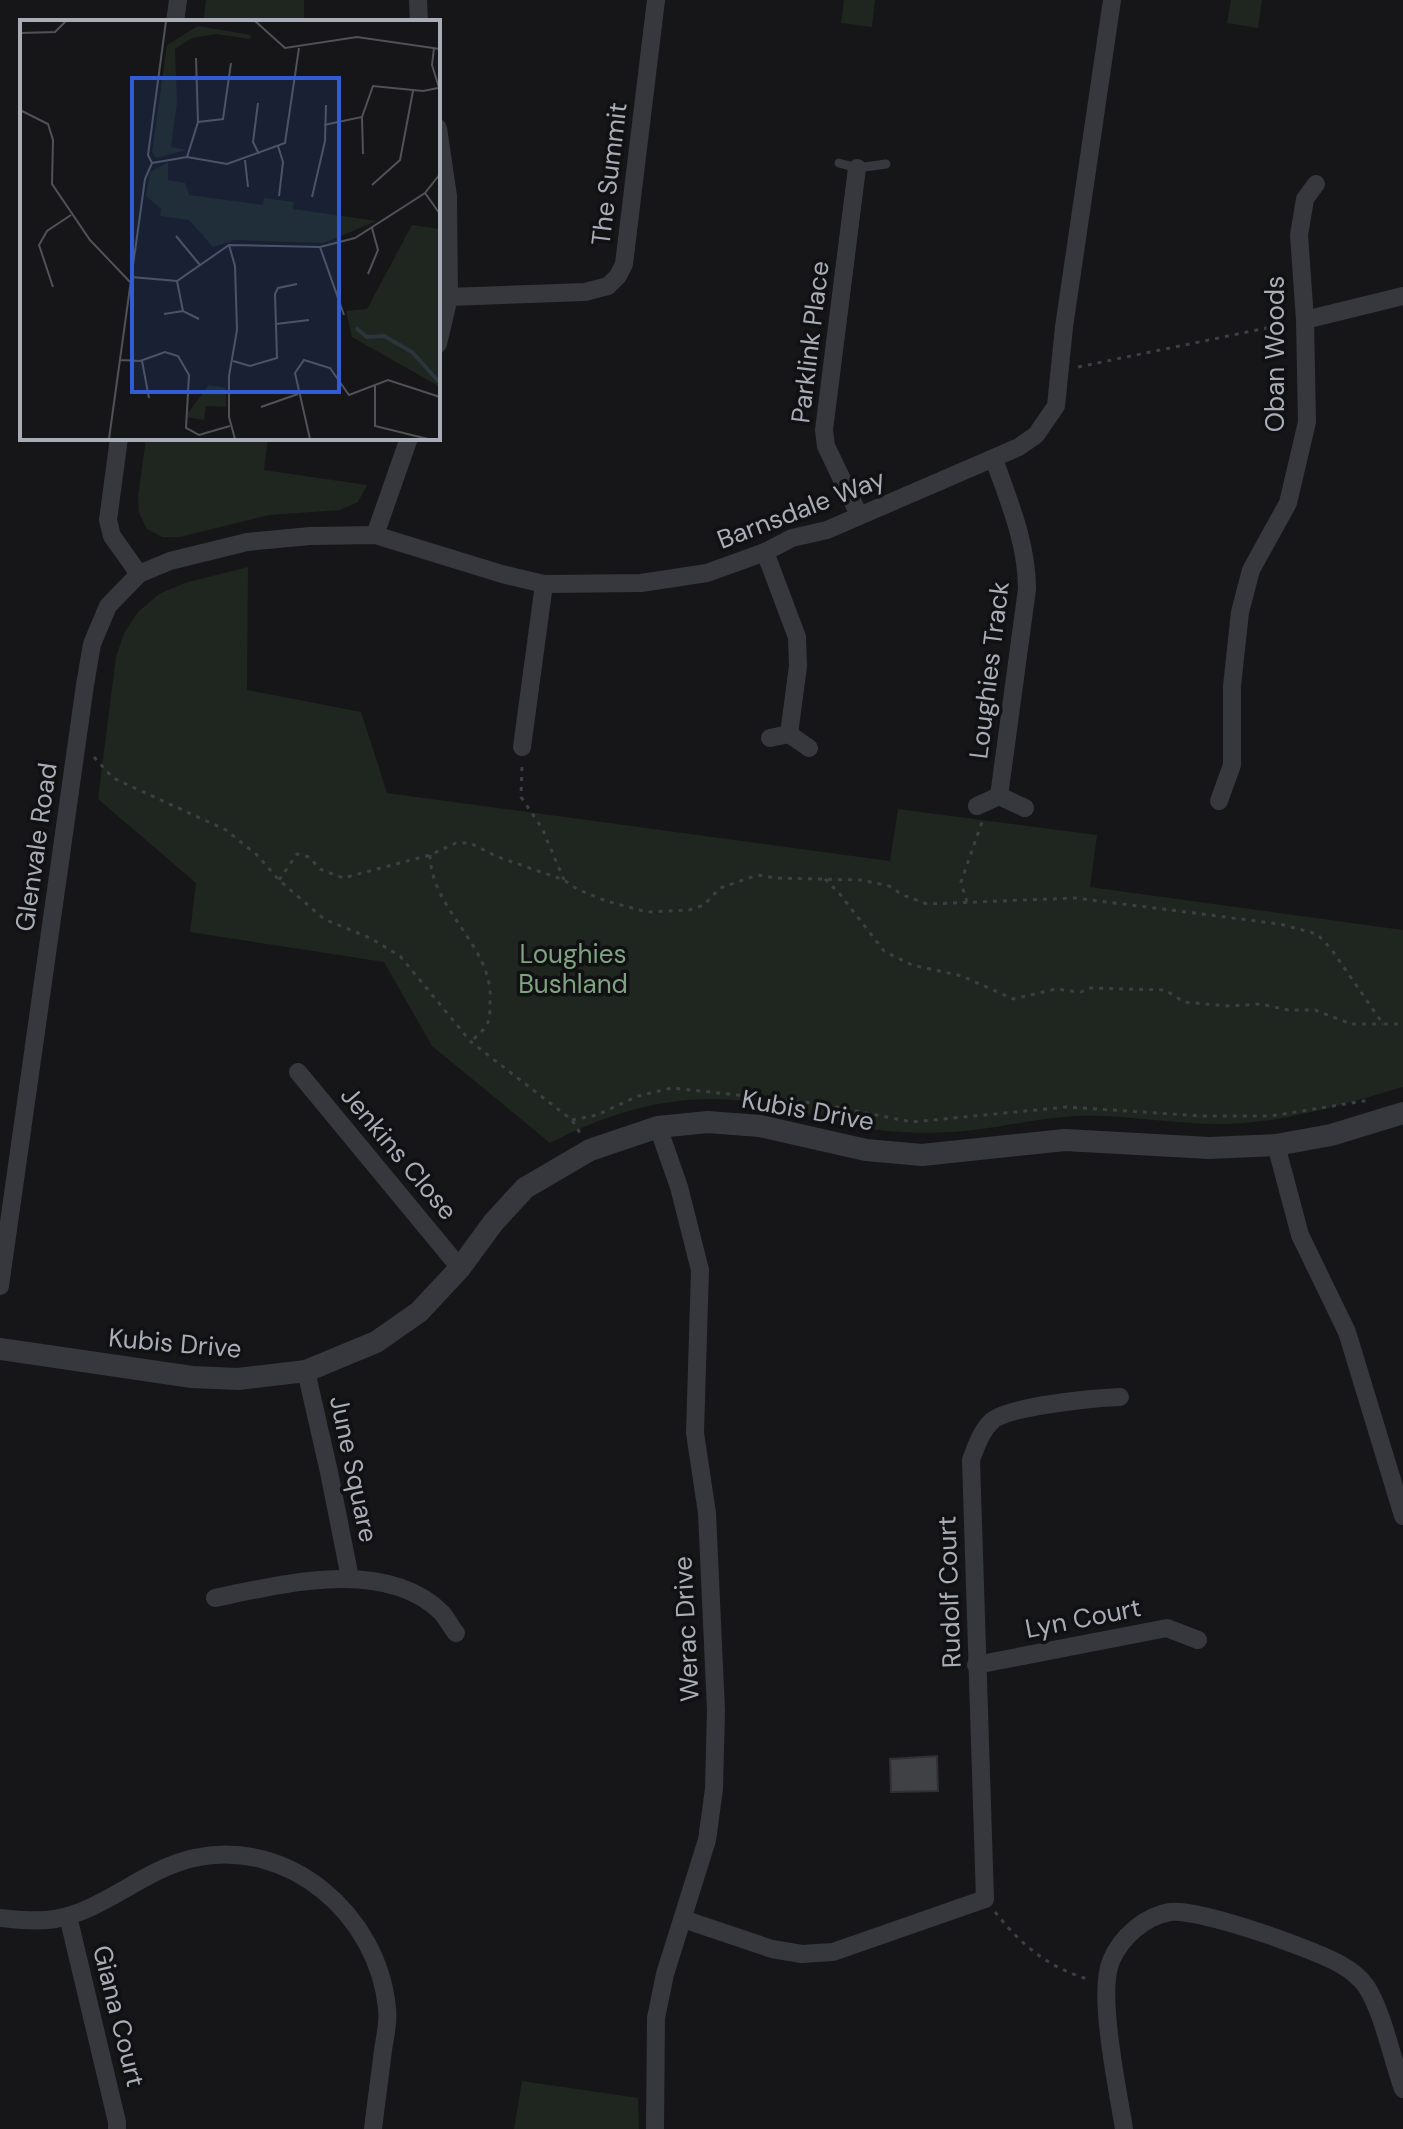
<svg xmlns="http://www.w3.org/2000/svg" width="1403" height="2129" viewBox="0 0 1403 2129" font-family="'DM Sans',sans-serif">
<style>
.green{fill:#1e261f}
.building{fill:#404145;stroke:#303034;stroke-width:2}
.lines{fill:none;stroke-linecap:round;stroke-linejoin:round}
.path{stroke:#3d3f44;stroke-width:3;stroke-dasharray:4 6;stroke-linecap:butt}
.service{stroke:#37383d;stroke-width:9}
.minor{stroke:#37383d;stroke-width:18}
.tertiary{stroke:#37383d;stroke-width:22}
.labels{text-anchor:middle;stroke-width:7;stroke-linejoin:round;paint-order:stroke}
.street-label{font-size:26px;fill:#a8adb8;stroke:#111113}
.park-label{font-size:26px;fill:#7fa381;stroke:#111113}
.inset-river{fill:none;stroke:#2c353c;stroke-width:4}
.inset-road{fill:none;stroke:#505258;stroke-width:2}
.view{fill:#325cd3;fill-opacity:0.15;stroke:#325cd3;stroke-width:4}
.inset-edge{fill:none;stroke:#a8adb8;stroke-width:4}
</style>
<rect width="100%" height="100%" fill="#161618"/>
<g class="green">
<polygon points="206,0 304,0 304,22 203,22"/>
<polygon points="844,0 875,0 872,27 841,23"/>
<polygon points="1231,0 1262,0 1258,28 1227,23"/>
<polygon points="146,438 268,438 264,470 367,485 358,502 340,510 269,515 180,537 162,537 147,529 139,513 138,497"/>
<path d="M248,567L247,690L361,712L387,793L890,861L898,809L1097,835L1090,887L1403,930V1087C1344,1104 1288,1122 1226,1124C1176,1125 1126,1114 1075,1116C1041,1118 1007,1126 974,1130C950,1133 925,1133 901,1132C858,1130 818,1117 777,1107C697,1087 621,1106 550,1143L432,1046L384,962L190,932L196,883L98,799L116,657L124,633L138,612L159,594L185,583Z"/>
<polygon points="522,2081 638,2098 639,2129 514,2129"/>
</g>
<polygon class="building" points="937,1756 938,1791 891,1792 890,1759"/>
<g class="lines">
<g class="path">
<polyline points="1078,367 1286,324"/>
<polyline points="94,757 113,778 226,830 257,855 279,880 324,919 370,938 400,956 471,1042 572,1120 580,1133"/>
<polyline points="522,767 521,797 542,828 564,880"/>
<path d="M430,855C431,911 495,947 490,1003C490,1009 490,1017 488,1022C486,1029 477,1035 472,1041"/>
<polyline points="825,879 839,893 884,951 912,965 962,976 1013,999 1056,989 1081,992 1090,988 1165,990 1184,1002 1227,1006 1261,1004 1288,1010 1315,1010 1351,1024 1383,1024"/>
<polyline points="279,880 297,854 309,857 320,869 343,878 430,855 456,843 470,843 498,857 564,880 577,889 606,901 647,912 689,910 704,905 720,888 758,875 775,878 861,880 889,886 903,895 927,904 1075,898 1280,924 1317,934 1332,950 1383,1024 1403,1024"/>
<polyline points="967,902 961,882 982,822"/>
<polyline points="572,1120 597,1115 638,1096 672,1088 821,1104 912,1122 1067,1107 1201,1116 1271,1116 1370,1100"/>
<path d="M995,1912C1021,1945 1050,1969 1091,1980"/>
</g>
<polyline class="service" points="839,163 857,168 886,164"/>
<g class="minor">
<polyline points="418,0 419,22"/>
<polyline points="175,22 178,0"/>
<polyline points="438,128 448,196 449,297 438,344"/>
<polyline points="857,168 824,430 826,446 859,515"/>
<polyline points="449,297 585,292 608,286 618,276 624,264 656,0"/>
<polyline points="1305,320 1403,296"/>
<polyline points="119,438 108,520 112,536 139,574"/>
<path d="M994,459C1009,502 1027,543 1027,589L999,796"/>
<polyline points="375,535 409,438"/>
<polyline points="765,552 797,637 798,666 789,734"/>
<polyline points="770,738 789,734 809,748"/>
<polyline points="522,747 544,584"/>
<polyline points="1219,801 1232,765 1232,686 1240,612 1251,570 1288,503 1307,422 1305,320 1299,235 1305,199 1316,184"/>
<polyline points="977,806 999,796 1025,808"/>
<polyline points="298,1072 460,1268"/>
<polyline points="1276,1145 1300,1235 1347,1332 1403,1516"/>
<polyline points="0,1286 85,685 92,644 108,606 139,574 170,561 247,542 310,536 375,535 502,574 544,584 641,583 707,573 765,552 792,538 827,530 1019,447 1036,435 1056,406 1064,327 1112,0"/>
<polyline points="306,1371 329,1472 350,1578"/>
<path d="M215,1598C282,1584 386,1557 442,1613C447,1619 451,1627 456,1633"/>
<polyline points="976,1665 1167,1628 1198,1640"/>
<polyline points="68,1916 117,2122 117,2129"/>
<path d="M0,1918C18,1920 37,1922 55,1919C105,1910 144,1869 194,1858C289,1837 378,1915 387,2008C389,2021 385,2037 383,2050C380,2076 376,2103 373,2129"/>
<path d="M683,1919L772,1949L802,1954L833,1952L985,1899L971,1460C976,1447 981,1431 992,1421C1009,1406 1095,1398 1120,1397"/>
<polyline points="655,2129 656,2018 665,1974 707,1840 714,1789 716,1710 707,1513 695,1433 700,1270 679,1187 658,1127"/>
<path d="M1124,2129C1118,2090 1097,1994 1111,1961C1121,1937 1145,1916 1170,1912C1198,1908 1318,1950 1343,1966C1351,1970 1361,1979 1366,1986C1383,2012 1392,2059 1403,2089"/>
</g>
<polyline class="tertiary" points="0,1349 192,1377 238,1379 306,1371 376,1342 419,1312 460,1268 493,1223 525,1188 590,1150 658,1127 708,1122 760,1126 866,1150 922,1155 1065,1140 1209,1148 1276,1145 1331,1135 1403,1113"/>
</g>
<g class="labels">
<g class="street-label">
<text transform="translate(609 174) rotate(-83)" y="9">The Summit</text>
<text transform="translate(810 342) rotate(-83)" y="9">Parklink Place</text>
<text transform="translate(1275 354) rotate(-90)" y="9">Oban Woods</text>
<text transform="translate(801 509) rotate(-21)" y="9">Barnsdale Way</text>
<text transform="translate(989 670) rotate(-83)" y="9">Loughies Track</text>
<text transform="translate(36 847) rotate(-82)" y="9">Glenvale Road</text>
<text transform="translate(808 1110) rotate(10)" y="9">Kubis Drive</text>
<text transform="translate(399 1153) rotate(50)" y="9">Jenkins Close</text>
<text transform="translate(175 1343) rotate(5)" y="9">Kubis Drive</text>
<text transform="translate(354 1469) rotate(78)" y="9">June Square</text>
<text transform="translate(949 1592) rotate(-92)" y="9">Rudolf Court</text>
<text transform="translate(1083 1618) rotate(-11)" y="9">Lyn Court</text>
<text transform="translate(686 1629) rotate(-93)" y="9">Werac Drive</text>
<text transform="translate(119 2016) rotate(76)" y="9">Giana Court</text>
</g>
<g class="park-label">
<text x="573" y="963">Loughies<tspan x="573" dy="30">Bushland</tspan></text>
</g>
</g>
<g transform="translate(20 20)">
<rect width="420" height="420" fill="#161618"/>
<path d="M178,6L231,15L230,19L196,14L172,18L155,29L157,82L151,127L166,130L136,138L132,132L147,25ZM148,142V160L165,163L169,175L243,185L244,178L274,182L273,189L357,201L304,223L214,220L193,227L169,200L140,196L141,189L126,176L130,152ZM392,205L420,209V367L332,317L326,291L347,289ZM189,365L206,368V387L186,386L184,400L165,397Z" fill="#1e261f"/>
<path class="inset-river" d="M336,308L347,317L364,316L392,332L420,363"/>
<path class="inset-road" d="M235,1L265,28L337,17L420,29M0,13L35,12L46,1M414,28L412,45L420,71M238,83L233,122L239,134M0,90L28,104L33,120L32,164L70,220L110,262M342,97L343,134M178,102L203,99L211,43M304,105L342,97L353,66L403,71L418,68M258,126L263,142L259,176M167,137L178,102L176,38M225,140L228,167M132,143L167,137L207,144L265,123L279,28M132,143L128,135L146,1M352,165L380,140L393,71M405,173L420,194M292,177L305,121L306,85M156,216L180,245M209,225L215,246L217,310L209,356V397L215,419M300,227L324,295M348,254L358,230L352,208M111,257L157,261L209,225L300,227L335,218L405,173L420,154M157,261L163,291M33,267L19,225L27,211L51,195M144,294L163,291L179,299M256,304L289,300M100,340L120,341L145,332L158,336L169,355L166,408L179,415L210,406M122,341L129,378M213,341L230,346L257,338L255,274L258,268L277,264M355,366V406L408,419M241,387L278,374M89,419L125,159L132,143M290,419L275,353L284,340L310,348L329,375L368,360L420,377"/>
<path class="view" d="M112,58H319V372H112Z"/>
<rect width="420" height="420" class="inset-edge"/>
</g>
</svg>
